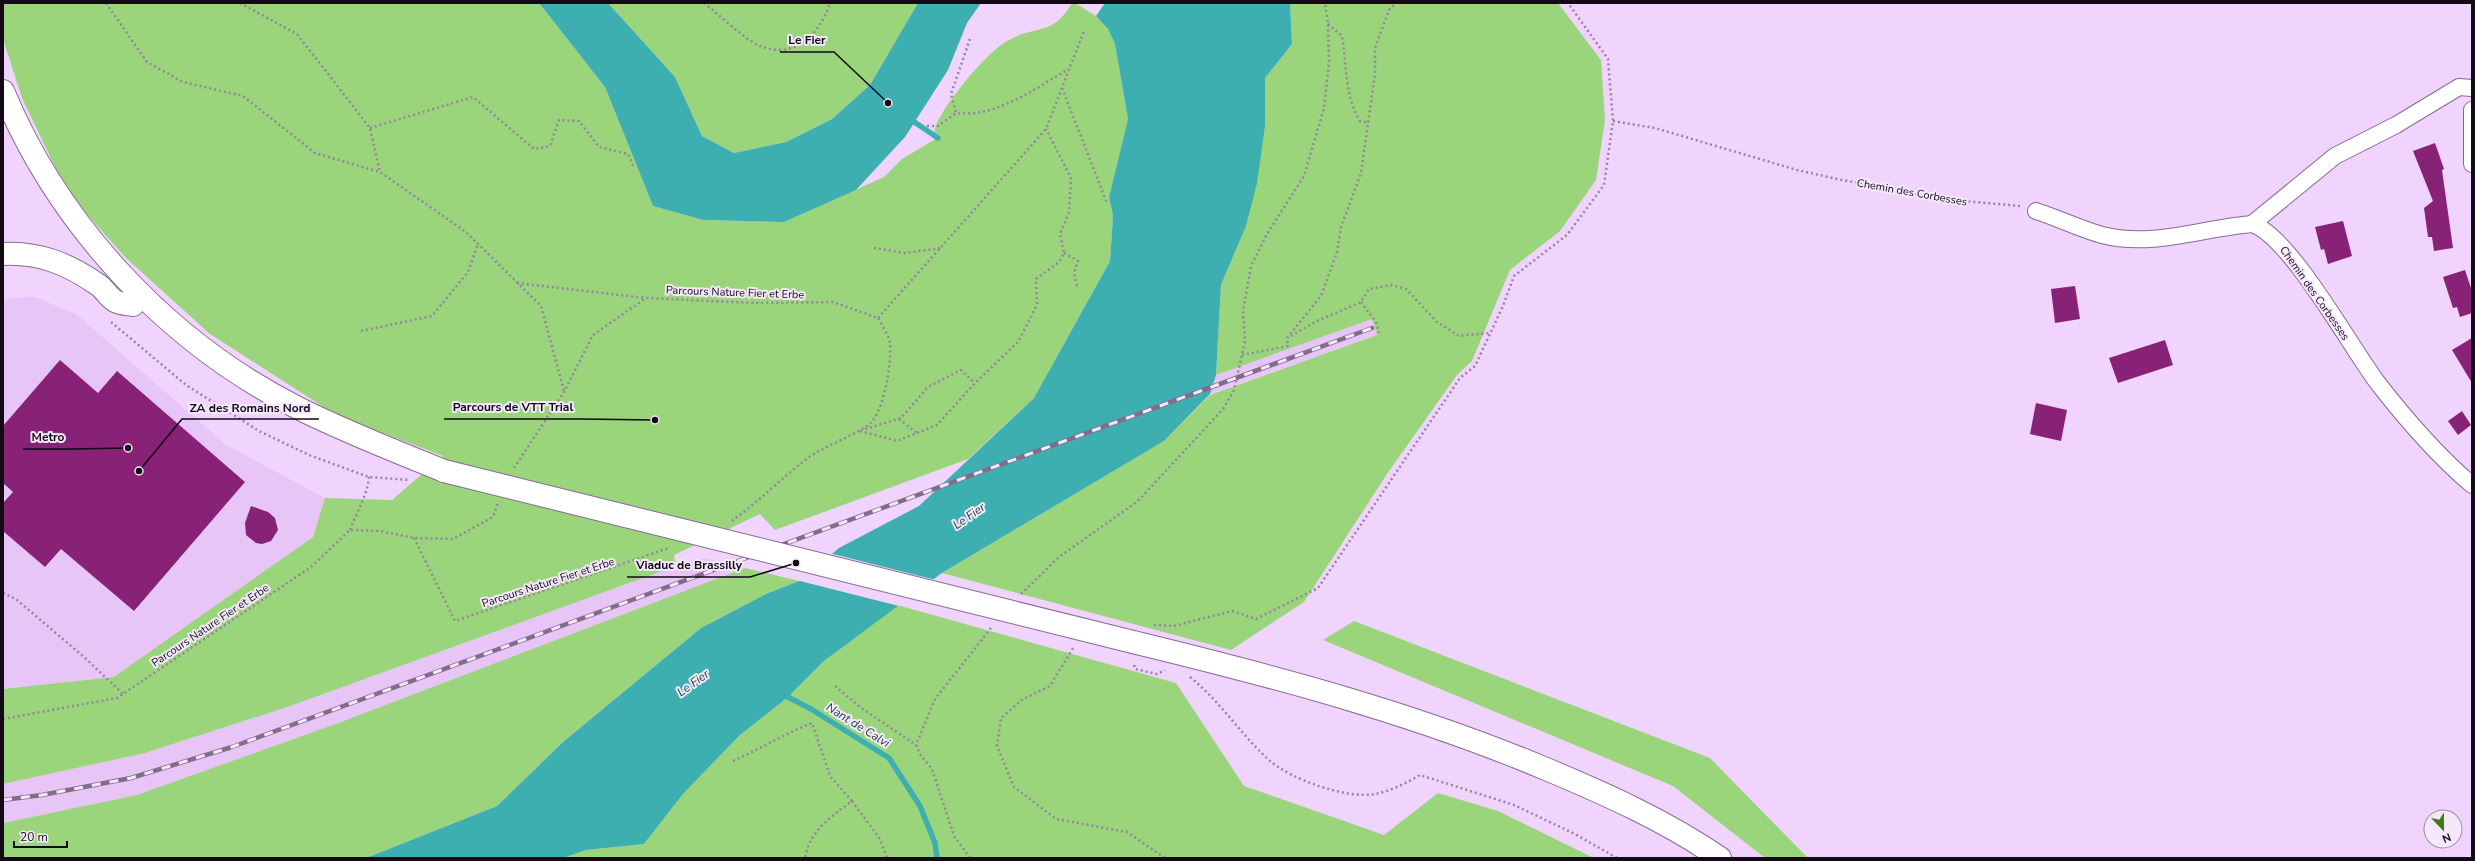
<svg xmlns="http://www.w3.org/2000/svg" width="2475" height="861" viewBox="0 0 2475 861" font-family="'Nunito Sans',sans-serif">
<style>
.built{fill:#e7c5f6}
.green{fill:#9ad57c}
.water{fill:#3eafb0}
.pier{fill:#f1d4fe}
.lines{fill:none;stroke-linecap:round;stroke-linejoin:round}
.stream{stroke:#3eafb0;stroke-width:5.5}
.building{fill:#827}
.minor-casing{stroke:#856b91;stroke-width:18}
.trunk-casing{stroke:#856b91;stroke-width:24}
.path{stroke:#9782a0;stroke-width:2.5;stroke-dasharray:2 3;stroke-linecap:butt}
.minor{stroke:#fff;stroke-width:16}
.trunk{stroke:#fff;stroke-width:22}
.rail-casing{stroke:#816d89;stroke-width:4.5}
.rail{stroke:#f4e8fa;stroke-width:3;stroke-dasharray:9;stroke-linecap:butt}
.trunk-bridge-casing{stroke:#856b91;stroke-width:24;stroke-linecap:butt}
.trunk-bridge{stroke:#fff;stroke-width:22}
.labels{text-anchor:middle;stroke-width:4;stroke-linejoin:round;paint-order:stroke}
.street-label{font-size:11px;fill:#130917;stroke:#f4e8fa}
.water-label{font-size:12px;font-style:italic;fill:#1a3c3c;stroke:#f4e8fa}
.leader{fill:none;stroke:#130917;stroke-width:1.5}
.callout-dot{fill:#130917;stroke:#f4e8fa;stroke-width:1.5}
.callout-label{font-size:12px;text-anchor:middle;font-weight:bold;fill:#130917;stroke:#f4e8fa;stroke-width:4;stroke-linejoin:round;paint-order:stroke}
</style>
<rect width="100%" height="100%" fill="#f1d4fe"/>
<g class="built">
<polygon points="35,297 76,314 225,444 325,498 313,537 114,677 3,689 3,299"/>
<polygon points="1372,319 1377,335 1210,394 1216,375"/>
<polygon points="705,558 745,568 341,722 137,795 3,823 3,784 145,753 293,705 676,566"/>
</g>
<g class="green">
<path d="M3,3H539L605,87L653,206L703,220L784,222L884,177L902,159L934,140C935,135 934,129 936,125C946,102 987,51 1009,40C1038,24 1052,37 1072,3H1075L1096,16L1108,29L1115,44L1128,119L1109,197L1113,216L1110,261L1034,398L968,459L775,530L760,514L674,555L676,566L293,705L145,753L3,784V689L114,677L313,537L325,498L392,500L443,456L336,415L210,334L126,258L67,192L22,98L3,39Z"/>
<polygon points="608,3 918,3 870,85 832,119 786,142 734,153 702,136 675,77"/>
<polygon points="1290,3 1558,3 1601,60 1605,120 1596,180 1560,231 1510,270 1472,361 1457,375 1387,474 1304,602 1231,650 942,573 1164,441 1210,395 1377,335 1372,319 1216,375 1221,285 1246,226 1265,126 1265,78 1292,44"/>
<polygon points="745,568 799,581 766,594 701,628 563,742 497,806 366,858 3,858 3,823 137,795 341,722"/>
<polygon points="897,605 1176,683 1244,786 1384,835 1438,793 1498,811 1594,858 563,858 586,850 644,844 683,794 739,736 788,697 824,661"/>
<polygon points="1354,621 1710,758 1808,858 1765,858 1673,786 1323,640"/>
</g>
<g class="water">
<polygon points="539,3 608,3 675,77 702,136 734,153 786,142 832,119 870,85 918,3 981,3 967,23 948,70 905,137 856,190 784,222 703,220 653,206 605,87"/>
<polygon points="1105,3 1290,3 1292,44 1265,78 1265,126 1257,183 1246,226 1221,285 1216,375 1210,394 1164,441 942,573 824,661 788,697 739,736 683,794 644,844 586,850 563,858 366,858 497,806 563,742 701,628 766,594 799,581 839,548 919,506 1034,398 1110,261 1113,216 1109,197 1128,119 1115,44 1108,29 1096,16"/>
</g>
<polygon class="pier" points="829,553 936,580 899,606 796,580"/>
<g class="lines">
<g class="stream">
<polyline points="910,119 938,138"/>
<polyline points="788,692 788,697 811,709 889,758 920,806 935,843 937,858"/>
</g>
</g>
<g class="building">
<polygon points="2435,143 2444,169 2442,170 2453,248 2434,251 2432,237 2428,237 2424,208 2433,201 2413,151"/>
<polygon points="2343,221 2352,256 2328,264 2324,249 2321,250 2315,227"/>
<polygon points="2465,270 2472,291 2472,313 2460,317 2457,307 2453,308 2443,277"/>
<polygon points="2075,286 2080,319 2055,323 2051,289"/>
<polygon points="2472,338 2472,383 2452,350"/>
<polygon points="2165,340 2173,365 2118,383 2109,358"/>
<polygon points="60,360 98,393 117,371 245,482 134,611 61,549 45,567 3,531 3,503 13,492 3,483 3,426"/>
<polygon points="2036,403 2067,410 2061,441 2030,434"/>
<polygon points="2462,411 2471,425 2458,435 2448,421"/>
<polygon points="251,506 268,512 275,518 278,530 271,541 262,544 256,543 246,535 245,523"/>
</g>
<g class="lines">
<defs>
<g id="minor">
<polyline points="2472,110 2472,164"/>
<path d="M2036,211C2058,218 2080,229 2102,235C2152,248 2202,228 2252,224C2289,235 2350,346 2377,382C2404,417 2438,456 2472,485"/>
<polyline points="2252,224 2335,156 2396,125 2459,87 2472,88"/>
</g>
<g id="trunk">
<path d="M3,91C59,226 168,343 300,409C346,432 395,451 444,471"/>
<path d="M3,254C39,252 68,264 97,284C104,288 108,297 115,301C120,304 128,304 133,305"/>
<path d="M1133,642C1273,676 1413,713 1546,769C1606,794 1666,821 1720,858"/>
</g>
</defs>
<use href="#minor" class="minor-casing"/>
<use href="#trunk" class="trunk-casing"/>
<g class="path">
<polyline points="106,3 147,62 183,82 243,96 315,153 380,172 466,232 541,306 564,391"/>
<polyline points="240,3 297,34 370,128 380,172"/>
<path d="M704,3C717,13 746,40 758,45C795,61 819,35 830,3"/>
<path d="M1328,24L1342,36C1347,65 1344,94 1360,121L1369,123"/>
<path d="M970,39L951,94L956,113C997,118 1035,88 1069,69"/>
<polyline points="1062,88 1107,203"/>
<polyline points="1613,121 1655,128 1797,170 1837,179 1941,199 2020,206"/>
<polyline points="927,126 938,126 956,113"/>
<polyline points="370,128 473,97 534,149 550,146 559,120 579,121 599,147 628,154 634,168"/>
<polyline points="874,248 905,253 940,248"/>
<polyline points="1064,253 1078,261 1074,273 1077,286"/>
<polyline points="517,283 645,298"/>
<polyline points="1361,302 1376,322 1379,333"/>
<polyline points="878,318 1046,129 1084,31"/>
<polyline points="111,322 186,385 259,431 309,455 369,477 410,480"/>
<polyline points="361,331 432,316 468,272 478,244"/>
<polyline points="1291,336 1317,321 1361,302 1369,289 1391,285 1406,289 1437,322 1459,336 1490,333"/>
<polyline points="1242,355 1288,346 1287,338 1321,296 1337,252 1341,227 1361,173 1375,74 1375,48 1389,10 1396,3"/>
<polyline points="899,419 917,433"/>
<polyline points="865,429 901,418 928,387 961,370 975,383"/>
<polyline points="860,431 897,441 937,425 975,383 1018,342 1037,305 1036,279 1059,262 1064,253 1060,234 1069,212 1071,178 1046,129"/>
<path d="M514,468L564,392L593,335L646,298L756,303L833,302L878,318C882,326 889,335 890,343C892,362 884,416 867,426C849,438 826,445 808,458C781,478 758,503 730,522"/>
<path d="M350,530C357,511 367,497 369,477"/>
<polyline points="414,538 455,621 669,548"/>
<polyline points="3,593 16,599 84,657 123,694"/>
<polyline points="1021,594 1059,557 1138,501 1223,409 1234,390 1245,341 1243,311 1251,266 1267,234 1304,176 1324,108 1329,63 1328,24 1325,3"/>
<polyline points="1154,625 1174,626 1232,611 1256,619 1318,588 1460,378 1475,366 1503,306 1514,276 1567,235 1604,185 1613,121 1608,59 1568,3"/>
<polyline points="1073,648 1050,686 1023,699 1001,718 997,746 1014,787 1056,819 1127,832 1165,858"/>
<polyline points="1134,665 1135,669 1157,674 1165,670"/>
<path d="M1190,677C1221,702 1241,735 1270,761C1293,780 1346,799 1375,794C1391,791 1406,783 1420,775L1514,805L1575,834L1617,858"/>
<polyline points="835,686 860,707 916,745"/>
<polyline points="3,719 117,698 311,567 350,530 380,531 414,538 453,539 493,517 498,503"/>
<path d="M733,761C760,749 784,734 812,723L830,776L852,801C831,817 810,830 805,858"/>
<polyline points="852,801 880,839 887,858"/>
<polyline points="970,858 954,836 932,769 921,756 916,745 935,699 991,628"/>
</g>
<use href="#minor" class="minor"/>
<use href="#trunk" class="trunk"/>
<defs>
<polyline id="rail" points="3,800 42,795 131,778 232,747 1372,328"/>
</defs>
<use href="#rail" class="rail-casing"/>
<use href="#rail" class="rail"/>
<defs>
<polyline id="trunk-bridge" points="444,471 1133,642"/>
</defs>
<use href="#trunk-bridge" class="trunk-bridge-casing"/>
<use href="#trunk-bridge" class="trunk-bridge"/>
</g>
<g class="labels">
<g class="street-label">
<text transform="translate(1912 192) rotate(10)" y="4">Chemin des Corbesses</text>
<text transform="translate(735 292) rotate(2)" y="4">Parcours Nature Fier et Erbe</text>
<text transform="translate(2315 293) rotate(55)" y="4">Chemin des Corbesses</text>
<text transform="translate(548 582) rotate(-18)" y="4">Parcours Nature Fier et Erbe</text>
<text transform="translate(210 625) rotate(-34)" y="4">Parcours Nature Fier et Erbe</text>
</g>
<g class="water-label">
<text transform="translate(969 516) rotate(-35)" y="4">Le Fier</text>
<text transform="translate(693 683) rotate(-36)" y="4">Le Fier</text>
<text transform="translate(858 725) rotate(32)" y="4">Nant de Calvi</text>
</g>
</g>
<path class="leader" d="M888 103L834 52H780M655 420L581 419H444M139 471L182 419H319M128 448L72 449H23M796 563L750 577H627"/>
<g class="callout-dot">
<circle cx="888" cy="103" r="4"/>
<circle cx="655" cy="420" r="4"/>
<circle cx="139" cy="471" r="4"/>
<circle cx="128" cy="448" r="4"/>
<circle cx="796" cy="563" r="4"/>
</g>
<g class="callout-label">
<text x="807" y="44">Le Fier</text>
<text x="513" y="411">Parcours de VTT Trial</text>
<text x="250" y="412">ZA des Romains Nord</text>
<text x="48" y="441">Metro</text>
<text x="689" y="569">Viaduc de Brassilly</text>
</g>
<rect width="2475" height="861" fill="none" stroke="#130917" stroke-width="8"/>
<g transform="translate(2443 829) rotate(158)"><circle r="19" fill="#f4e8fa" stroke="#9a8f9f"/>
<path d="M0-3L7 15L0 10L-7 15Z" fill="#3f7a12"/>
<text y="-6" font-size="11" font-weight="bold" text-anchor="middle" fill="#130917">N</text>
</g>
<path d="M14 841v6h53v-6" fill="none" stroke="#130917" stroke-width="2"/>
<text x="20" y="841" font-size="12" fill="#130917" stroke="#f4e8fa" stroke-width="3" paint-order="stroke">20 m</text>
</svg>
